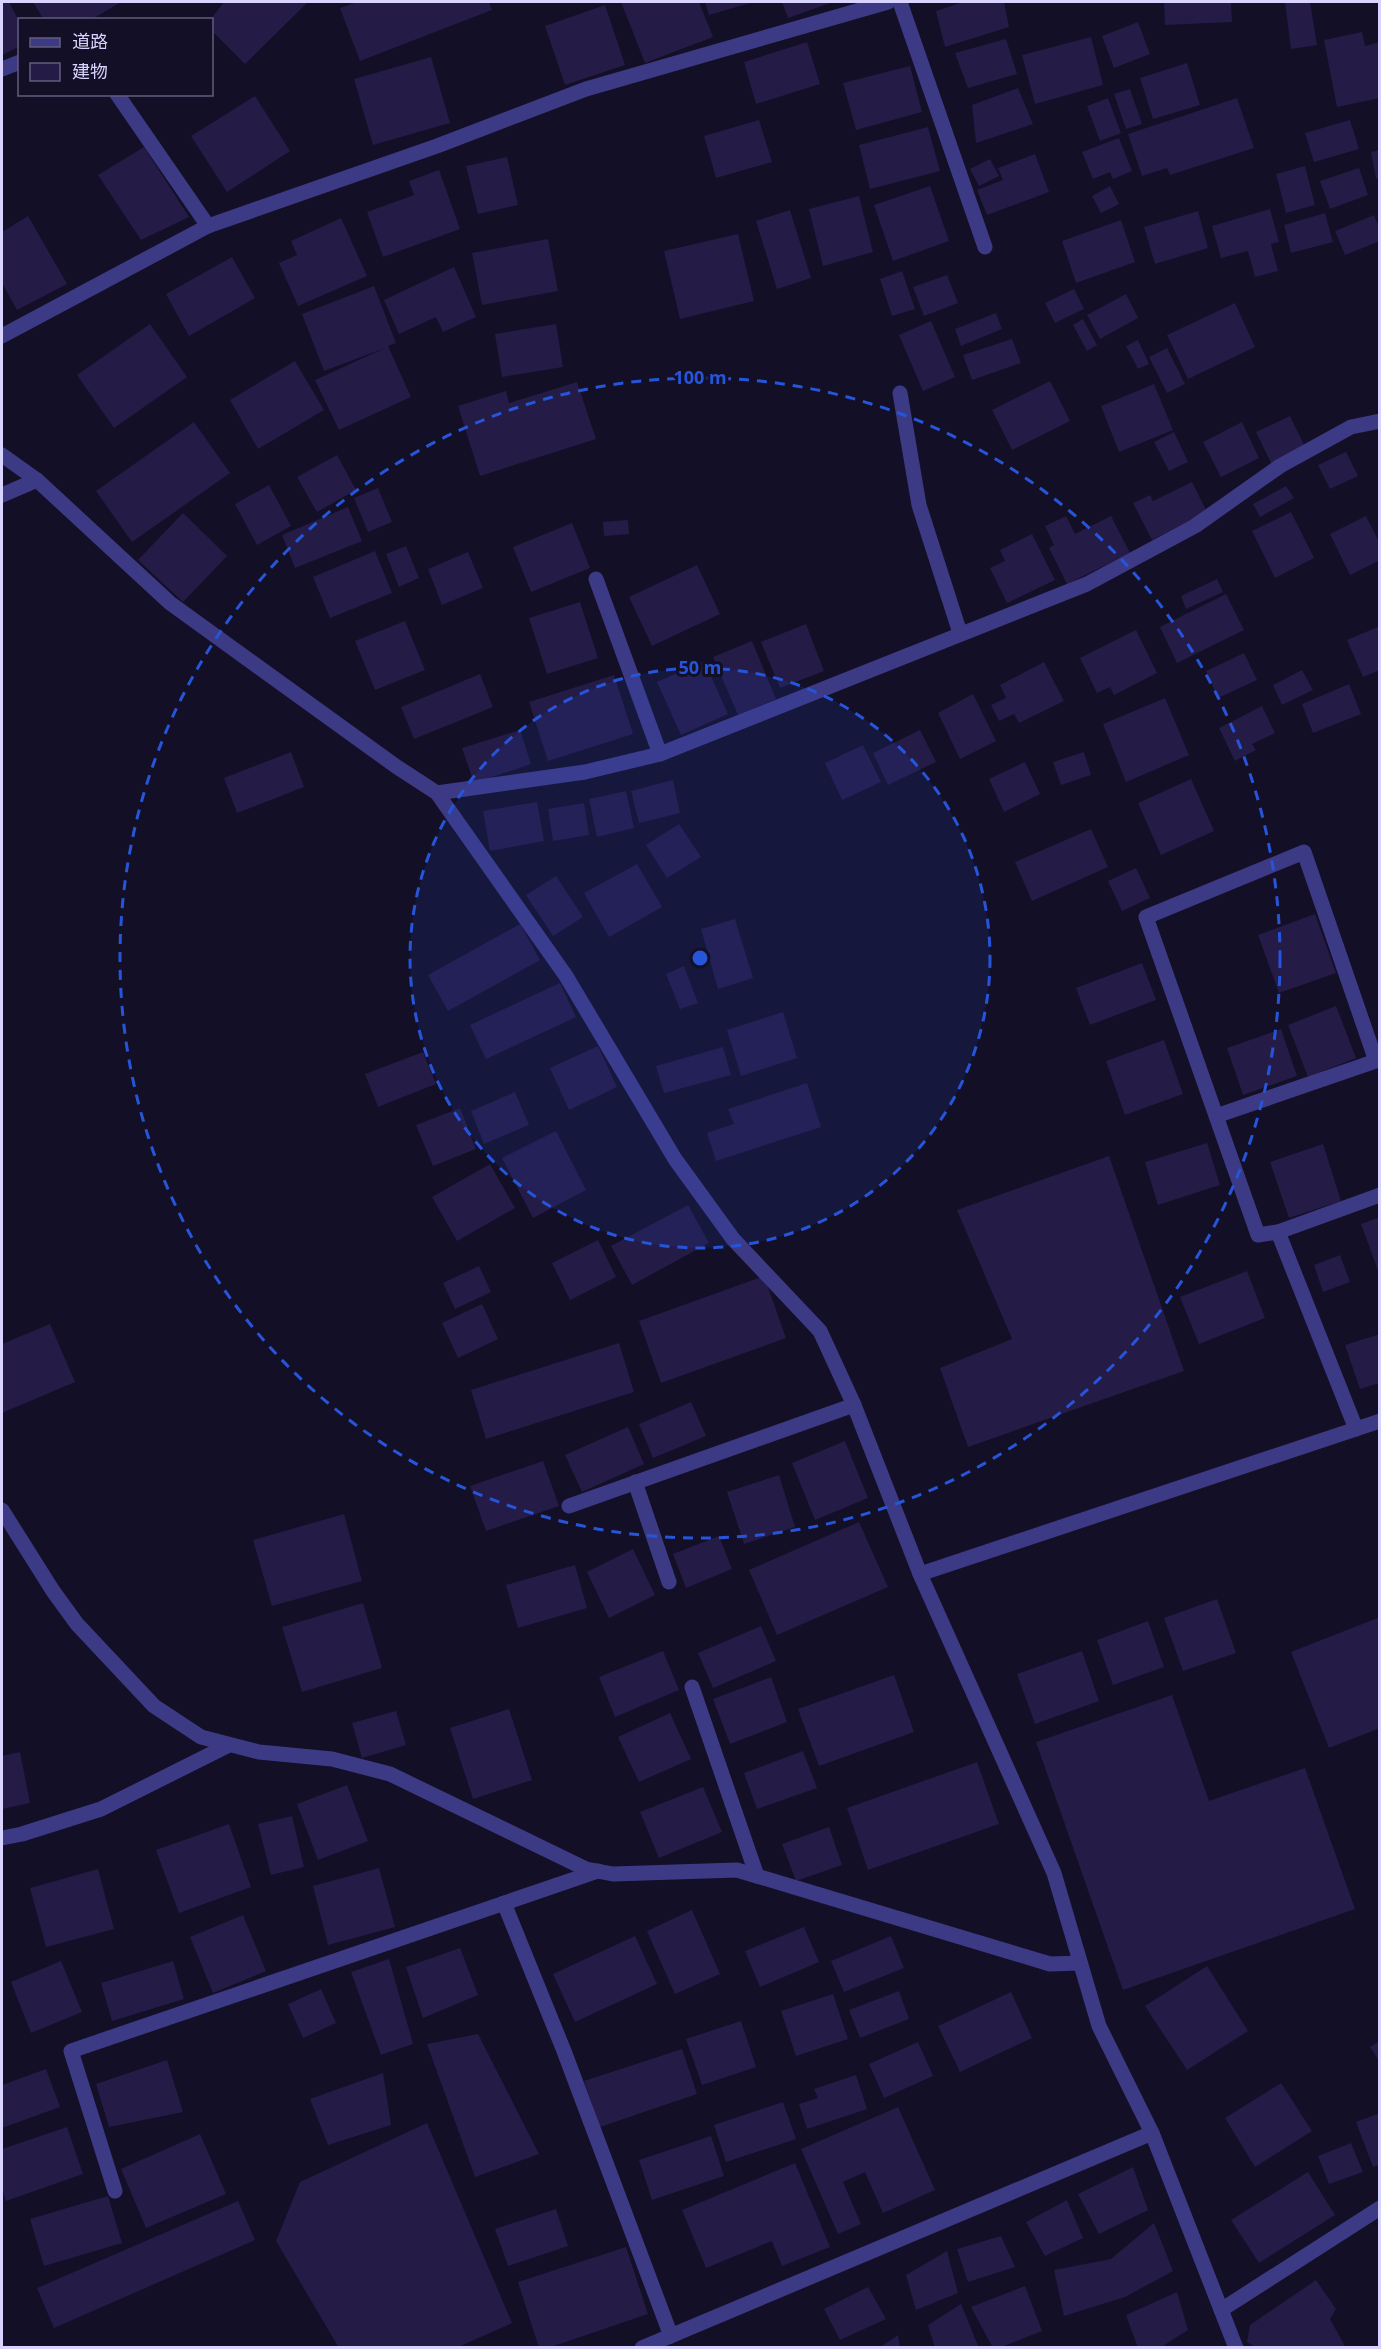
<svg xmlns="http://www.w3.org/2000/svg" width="1381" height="2349" viewBox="0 0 1381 2349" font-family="'Noto Sans','Noto Sans JP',sans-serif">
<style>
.building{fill:#241b47}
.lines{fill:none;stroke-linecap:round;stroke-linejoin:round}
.service{stroke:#3d3a85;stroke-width:15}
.minor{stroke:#3d3a85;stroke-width:15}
.ring{fill:none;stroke:#2655da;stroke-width:3;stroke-dasharray:10 8}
.centre{fill:#2655da;stroke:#130f26;stroke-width:3}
.ring-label{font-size:18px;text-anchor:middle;font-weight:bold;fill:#2655da;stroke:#130f26;stroke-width:6;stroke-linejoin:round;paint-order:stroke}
</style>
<rect width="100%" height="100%" fill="#130f26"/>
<g class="building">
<polygon points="2,2 9,2 20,23 20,46 2,55"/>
<polygon points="33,2 121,2 91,20 44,20"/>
<polygon points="224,2 308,2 245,64 212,31 210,20"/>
<polygon points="357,2 489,2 492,10 360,61 340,8"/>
<polygon points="621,2 699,2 713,37 645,63"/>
<polygon points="705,2 754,2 709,15"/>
<polygon points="782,2 833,2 788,18"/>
<polygon points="963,2 1004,2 1009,27 945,47 936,11"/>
<polygon points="1164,2 1231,2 1232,22 1165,25"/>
<polygon points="1285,2 1310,2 1317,45 1291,49"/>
<polygon points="605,5 625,65 565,85 545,26"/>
<polygon points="1138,22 1150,54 1114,68 1102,36"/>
<polygon points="1362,32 1365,46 1380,42 1380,98 1337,107 1324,40"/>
<polygon points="1091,37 1103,85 1035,104 1022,55"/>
<polygon points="1006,39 1017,74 968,88 955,53"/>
<polygon points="807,42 820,84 756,104 744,62"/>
<polygon points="431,57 450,123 373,145 354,79"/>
<polygon points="1187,63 1200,105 1153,119 1140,78"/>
<polygon points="910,66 922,112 856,130 843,83"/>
<polygon points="1018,88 1033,124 976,143 972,105"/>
<polygon points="1130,89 1142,124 1126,129 1114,94"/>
<polygon points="255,96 290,151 227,192 191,136"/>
<polygon points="1108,98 1121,133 1100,141 1087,106"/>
<polygon points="1237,98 1254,148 1170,175 1167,168 1142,176 1128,134"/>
<polygon points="759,120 772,162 716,178 704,136"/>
<polygon points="1350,120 1359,149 1314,162 1305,133"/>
<polygon points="928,127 940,171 870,189 859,145"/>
<polygon points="1119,138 1132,171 1113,179 1110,172 1093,179 1082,152"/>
<polygon points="144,147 189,217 141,240 98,175"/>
<polygon points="1380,150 1380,178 1376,179 1371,152"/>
<polygon points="1035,154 1049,192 987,215 977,190 1003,180 998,168"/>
<polygon points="507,157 518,205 478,214 466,166"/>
<polygon points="990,159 999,176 979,186 970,169"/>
<polygon points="1305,166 1315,205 1286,213 1276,174"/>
<polygon points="1359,168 1368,195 1330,209 1320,181"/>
<polygon points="439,170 460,229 383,257 367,212 414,195 409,181"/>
<polygon points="930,186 949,241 893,261 874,205"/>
<polygon points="1110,186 1119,204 1101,213 1092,196"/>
<polygon points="859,196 873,252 823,266 809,209"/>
<polygon points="1270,209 1279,242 1271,244 1278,271 1255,277 1248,251 1221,258 1212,226"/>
<polygon points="790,210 811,278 777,289 756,221"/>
<polygon points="1198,211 1208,248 1155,264 1144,227"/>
<polygon points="1325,213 1333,242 1291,253 1284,225"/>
<polygon points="1374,215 1380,230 1380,241 1345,255 1335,231"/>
<polygon points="28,216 67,284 17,310 2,283 2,232"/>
<polygon points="341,218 367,276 298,306 279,263 297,255 291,241"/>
<polygon points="1121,220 1135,262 1076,283 1062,241"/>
<polygon points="738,234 754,301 680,319 664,251"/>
<polygon points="548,239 558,291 482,305 472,253"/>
<polygon points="232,257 255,298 189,336 166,294"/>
<polygon points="454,267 476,317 443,332 436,317 399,334 384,300"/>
<polygon points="902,271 915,309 892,316 880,279"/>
<polygon points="947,275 958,303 924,316 913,287"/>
<polygon points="374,286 396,343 388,346 411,397 339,430 315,380 385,348 324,371 302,314"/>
<polygon points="1074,289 1084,309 1055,323 1045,303"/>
<polygon points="1126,294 1138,318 1100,339 1087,315"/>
<polygon points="1235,303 1255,347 1188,379 1167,335"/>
<polygon points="996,313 1002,329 961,346 955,329"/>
<polygon points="1083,319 1097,345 1087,351 1073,325"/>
<polygon points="931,321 955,377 923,391 899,335"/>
<polygon points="150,324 187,377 114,428 77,375"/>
<polygon points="556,324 563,367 502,377 495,334"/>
<polygon points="1012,339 1021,363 972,380 963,355"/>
<polygon points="1138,340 1149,364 1138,369 1126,346"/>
<polygon points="1167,348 1185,384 1167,393 1149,357"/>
<polygon points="295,361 324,410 258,449 230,400"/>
<polygon points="1050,381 1070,421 1012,450 992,410"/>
<polygon points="577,382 596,439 480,476 458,406 506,391 509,403"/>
<polygon points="1154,384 1173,430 1119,452 1101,406"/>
<polygon points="1290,416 1306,449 1272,465 1256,432"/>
<polygon points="194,422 230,473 132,542 96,491"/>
<polygon points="1242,422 1259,458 1221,477 1203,442"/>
<polygon points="1174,432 1188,462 1169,471 1154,442"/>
<polygon points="1346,452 1358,476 1330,489 1318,465"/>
<polygon points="337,455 356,490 317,512 297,477"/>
<polygon points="1192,482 1207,512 1152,540 1133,503 1150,495 1153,501"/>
<polygon points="269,485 291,526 257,545 235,504"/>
<polygon points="1286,486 1294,498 1260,517 1253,504"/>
<polygon points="378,488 392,522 368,532 354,498"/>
<polygon points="348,507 362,541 295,568 282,535"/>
<polygon points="1291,512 1314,558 1275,578 1252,531"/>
<polygon points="183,513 227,556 183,602 138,560"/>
<polygon points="1066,516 1075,534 1111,516 1130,553 1067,584 1049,548 1054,545 1045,526"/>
<polygon points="1366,516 1380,544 1380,560 1350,575 1330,534"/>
<polygon points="628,520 629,534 604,536 603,522"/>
<polygon points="572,523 590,568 531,592 513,547"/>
<polygon points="1032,534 1055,580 1007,603 990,568 1005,561 1000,550"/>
<polygon points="406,546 419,578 399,587 386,554"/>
<polygon points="375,551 392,593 330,618 313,577"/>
<polygon points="468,552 483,588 442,605 428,569"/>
<polygon points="697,565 720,614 652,646 629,597"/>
<polygon points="1217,579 1223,592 1186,609 1181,596"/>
<polygon points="1226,594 1244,630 1177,663 1160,627"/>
<polygon points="580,602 598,658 547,674 529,618"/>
<polygon points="405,621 425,670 375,690 355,641"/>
<polygon points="806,624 824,671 780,688 761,642"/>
<polygon points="1380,626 1380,670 1363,677 1347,640"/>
<polygon points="1136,630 1157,673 1114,695 1110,687 1097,693 1080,658"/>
<polygon points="752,641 776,699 738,715 713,657"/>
<polygon points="1244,653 1257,680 1218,698 1206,671"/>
<polygon points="704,661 728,714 681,735 657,682"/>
<polygon points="1044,662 1064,701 1019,723 1014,714 999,721 991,705 1006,698 1000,685"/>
<polygon points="1302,670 1313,690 1282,705 1273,685"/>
<polygon points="480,674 493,707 414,739 401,707"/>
<polygon points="614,675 633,734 548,761 529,702"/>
<polygon points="1349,684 1361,714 1313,733 1302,704"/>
<polygon points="973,694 996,741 960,759 938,713"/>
<polygon points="1165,698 1189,755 1126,782 1103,724"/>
<polygon points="1262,706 1275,733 1252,744 1256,750 1235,761 1219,728"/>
<polygon points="520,730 531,764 474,783 462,748"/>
<polygon points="920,730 936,762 888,785 873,753"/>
<polygon points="863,745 881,782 842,800 825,763"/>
<polygon points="291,752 304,787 237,813 224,778"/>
<polygon points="1084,752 1091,775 1061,785 1053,762"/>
<polygon points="1025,762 1040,794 1004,812 989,779"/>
<polygon points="1191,779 1214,831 1161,855 1138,803"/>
<polygon points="673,780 680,813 639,823 631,791"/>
<polygon points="626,791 634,828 597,837 589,799"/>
<polygon points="537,802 544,841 490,851 483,811"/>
<polygon points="584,803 589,835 553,841 548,809"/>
<polygon points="679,824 701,857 667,878 646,845"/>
<polygon points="1091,829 1108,867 1032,901 1015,862"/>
<polygon points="637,864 662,907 609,937 584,893"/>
<polygon points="1136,868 1150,898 1122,911 1108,881"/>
<polygon points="556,876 583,917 553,936 526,895"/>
<polygon points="1315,914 1336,973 1279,993 1258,935"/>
<polygon points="735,919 753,978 718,989 701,929"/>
<polygon points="520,924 540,960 448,1011 428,975"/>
<polygon points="1142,963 1156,1000 1090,1025 1076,988"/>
<polygon points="684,966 698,1003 680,1009 666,974"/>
<polygon points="560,983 576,1017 486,1059 470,1025"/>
<polygon points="1336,1006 1356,1058 1308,1077 1288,1025"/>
<polygon points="783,1012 797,1058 741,1076 727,1030"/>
<polygon points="1281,1029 1297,1076 1243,1095 1227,1048"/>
<polygon points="1164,1040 1183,1094 1125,1115 1106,1061"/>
<polygon points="598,1046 617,1087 569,1110 550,1068"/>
<polygon points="723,1047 731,1075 664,1093 656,1066"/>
<polygon points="423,1052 436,1084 378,1107 365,1074"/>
<polygon points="807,1083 821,1127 716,1161 707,1133 734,1124 728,1109"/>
<polygon points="515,1092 529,1125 484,1144 471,1111"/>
<polygon points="460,1108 476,1149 433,1166 416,1125"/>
<polygon points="556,1131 586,1190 533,1218 502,1158"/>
<polygon points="1207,1143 1220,1185 1158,1205 1145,1162"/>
<polygon points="1323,1144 1341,1201 1289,1218 1270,1162"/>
<polygon points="1109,1156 1184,1371 968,1447 940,1368 1012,1339 957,1210"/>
<polygon points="490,1164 515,1208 457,1241 432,1197"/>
<polygon points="688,1205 709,1243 632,1285 611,1246"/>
<polygon points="1380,1217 1380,1273 1379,1273 1361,1224"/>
<polygon points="598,1240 616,1277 570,1300 552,1263"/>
<polygon points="1340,1255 1350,1282 1323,1292 1314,1265"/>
<polygon points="479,1266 491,1292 455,1309 443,1283"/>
<polygon points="1247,1271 1265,1318 1199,1344 1180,1297"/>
<polygon points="764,1276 786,1338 661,1383 639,1321"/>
<polygon points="482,1304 498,1339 458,1358 442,1323"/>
<polygon points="50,1324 75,1382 2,1413 2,1344"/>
<polygon points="1380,1334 1380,1383 1360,1389 1345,1345"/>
<polygon points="619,1343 634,1392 486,1439 471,1390"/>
<polygon points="691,1402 706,1436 653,1458 639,1424"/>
<polygon points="628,1427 644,1464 582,1492 565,1455"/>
<polygon points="845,1441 868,1498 815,1520 792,1463"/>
<polygon points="543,1461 559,1506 486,1531 470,1486"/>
<polygon points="779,1475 795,1527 744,1544 727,1492"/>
<polygon points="344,1514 362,1581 272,1606 253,1540"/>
<polygon points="859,1522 888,1587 777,1635 749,1570"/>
<polygon points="719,1536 732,1569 686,1588 673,1554"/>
<polygon points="633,1549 655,1595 609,1618 587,1572"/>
<polygon points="575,1565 587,1608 518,1628 506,1585"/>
<polygon points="1217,1599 1236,1653 1183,1671 1164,1618"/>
<polygon points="363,1603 382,1668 302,1692 282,1627"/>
<polygon points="1380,1617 1380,1728 1329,1748 1291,1652"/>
<polygon points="1148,1621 1164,1667 1113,1685 1097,1640"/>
<polygon points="761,1626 776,1661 713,1688 698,1653"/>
<polygon points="663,1651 679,1690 615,1717 599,1677"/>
<polygon points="1082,1651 1099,1701 1035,1724 1017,1674"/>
<polygon points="894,1675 914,1732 819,1766 798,1709"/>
<polygon points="771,1677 787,1722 730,1744 713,1699"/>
<polygon points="1172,1695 1209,1801 1305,1768 1355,1909 1123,1990 1036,1742"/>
<polygon points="509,1709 532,1780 473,1799 450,1728"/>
<polygon points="396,1711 406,1745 362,1758 352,1723"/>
<polygon points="670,1713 691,1759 639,1782 618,1737"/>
<polygon points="803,1751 817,1788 757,1809 744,1773"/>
<polygon points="20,1752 30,1803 2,1809 2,1756"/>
<polygon points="977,1762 999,1824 868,1870 847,1808"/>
<polygon points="347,1785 368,1841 318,1860 297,1804"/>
<polygon points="703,1787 722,1832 659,1858 640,1812"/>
<polygon points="292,1816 304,1867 271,1875 258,1824"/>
<polygon points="229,1824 251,1887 179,1913 156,1850"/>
<polygon points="829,1827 842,1865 796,1881 782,1844"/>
<polygon points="379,1868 395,1927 328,1945 313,1886"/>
<polygon points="98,1869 114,1929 46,1947 30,1888"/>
<polygon points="692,1910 720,1974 675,1994 647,1931"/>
<polygon points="243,1915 266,1971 213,1993 190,1937"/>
<polygon points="804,1927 819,1962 760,1987 745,1951"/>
<polygon points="635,1936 657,1984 575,2022 553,1974"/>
<polygon points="891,1936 904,1968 844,1992 831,1961"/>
<polygon points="460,1948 478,1995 423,2018 406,1967"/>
<polygon points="389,1959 413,2044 381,2055 351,1972"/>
<polygon points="61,1961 82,2012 31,2033 11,1982"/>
<polygon points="173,1961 184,1999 112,2021 101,1983"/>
<polygon points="1207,1966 1248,2031 1187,2070 1145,2006"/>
<polygon points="321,1989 336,2023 303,2038 288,2004"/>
<polygon points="899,1991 909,2019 860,2038 849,2010"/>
<polygon points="1011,1992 1032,2038 960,2072 938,2026"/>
<polygon points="833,1994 848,2039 796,2056 781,2011"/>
<polygon points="741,2021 756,2067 702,2085 686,2039"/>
<polygon points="478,2034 539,2154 475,2177 427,2044"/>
<polygon points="1380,2041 1380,2062 1370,2047"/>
<polygon points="918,2042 933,2076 884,2098 869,2064"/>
<polygon points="682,2049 697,2094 600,2127 584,2081"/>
<polygon points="167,2060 183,2112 109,2127 96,2084"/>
<polygon points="46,2069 60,2107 2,2128 2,2085"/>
<polygon points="383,2073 391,2125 328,2145 310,2099"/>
<polygon points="856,2075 867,2109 807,2129 799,2104 818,2098 814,2089"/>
<polygon points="1281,2083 1312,2131 1255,2167 1225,2118"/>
<polygon points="783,2102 796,2139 726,2162 714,2125"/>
<polygon points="898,2107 935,2190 883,2213 865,2172 843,2182 861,2224 838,2234 801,2149"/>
<polygon points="1380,2113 1380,2165 1373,2167 1356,2122"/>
<polygon points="427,2123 512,2323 456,2348 339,2348 276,2241 300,2182"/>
<polygon points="67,2127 83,2174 6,2201 2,2188 2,2149"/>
<polygon points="200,2134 226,2194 146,2228 121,2169"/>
<polygon points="711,2136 724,2176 652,2200 639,2160"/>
<polygon points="1351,2143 1363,2172 1329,2184 1318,2156"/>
<polygon points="795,2163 830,2247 782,2266 772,2241 706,2268 682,2210"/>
<polygon points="1133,2167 1148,2210 1099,2234 1078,2194"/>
<polygon points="1308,2172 1335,2215 1259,2263 1231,2220"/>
<polygon points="108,2196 122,2243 44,2266 30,2219"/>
<polygon points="1067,2200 1083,2238 1045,2256 1026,2222"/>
<polygon points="238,2201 255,2240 54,2328 37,2288"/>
<polygon points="556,2209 568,2246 508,2266 495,2229"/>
<polygon points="1154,2223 1173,2271 1125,2297 1064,2316 1054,2270 1111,2259"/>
<polygon points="1001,2236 1015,2267 968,2282 957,2249"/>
<polygon points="626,2247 648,2314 548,2348 539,2348 518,2282"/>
<polygon points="947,2251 958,2293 916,2310 906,2275"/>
<polygon points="1316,2280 1336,2309 1330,2319 1346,2348 1256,2348 1247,2342 1250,2325"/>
<polygon points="1025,2286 1042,2331 999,2348 993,2348 971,2307"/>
<polygon points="868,2287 886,2319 840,2340 824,2309"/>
<polygon points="1177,2292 1188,2330 1160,2348 1138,2348 1126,2315"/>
<polygon points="961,2304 979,2348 935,2348 928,2325"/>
<polygon points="898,2335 900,2348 879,2348"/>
</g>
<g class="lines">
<g class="service">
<polyline points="900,2 985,247"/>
<polyline points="900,393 919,505 960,633"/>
<polyline points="635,1482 669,1582"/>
<polyline points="569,1506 854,1405"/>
<polyline points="692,1687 757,1876"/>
<polyline points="504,1903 564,2051 671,2336"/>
<polyline points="115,2191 71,2051 598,1871"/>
</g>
<g class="minor">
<polyline points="2,69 20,62"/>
<polyline points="117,94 208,226"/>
<polyline points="2,336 208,226 437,146 586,89 888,2"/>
<polyline points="2,455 37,480 170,603 397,767 437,793 566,976 675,1159 733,1239 820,1331 854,1405 920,1574 1054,1873 1099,2026 1152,2133 1236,2348"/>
<polyline points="2,495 37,480"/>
<polyline points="596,579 660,754"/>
<polyline points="437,793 585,772 660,754 1087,584 1195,526 1280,466 1351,427 1380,421"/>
<polyline points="1216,1116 1376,1061 1304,852 1146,917 1258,1235 1278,1232 1356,1429"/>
<polyline points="1278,1232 1380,1195"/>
<polyline points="2,1510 53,1591 77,1624 154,1706 201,1737 259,1752 332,1759 390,1774 586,1869 613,1874 737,1870 1050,1964 1080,1963"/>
<polyline points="920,1574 1380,1421"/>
<polyline points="2,1838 22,1834 101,1809 229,1745"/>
<polyline points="1221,2310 1380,2208"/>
<polyline points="642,2348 1152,2133"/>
</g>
</g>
<circle cx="700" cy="958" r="290" fill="#2655da" fill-opacity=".12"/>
<g class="ring">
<circle cx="700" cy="958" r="290"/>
<circle cx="700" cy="958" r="580"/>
</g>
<circle cx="700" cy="958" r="9" class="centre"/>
<g class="ring-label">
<text x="700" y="384">100 m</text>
<text x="700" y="674">50 m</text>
</g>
<rect width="1381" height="2349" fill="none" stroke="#d9d4ff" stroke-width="6"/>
<rect x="18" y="18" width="195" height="78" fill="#130f26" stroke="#625e7d" stroke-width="1.5"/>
<rect x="30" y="38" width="30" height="9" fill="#3d3a85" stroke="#625e7d" stroke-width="1.5"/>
<text x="72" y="48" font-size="18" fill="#d9d4ff">道路</text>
<rect x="30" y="63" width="30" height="18" fill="#241b47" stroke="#625e7d" stroke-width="1.5"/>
<text x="72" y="78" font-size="18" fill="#d9d4ff">建物</text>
</svg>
